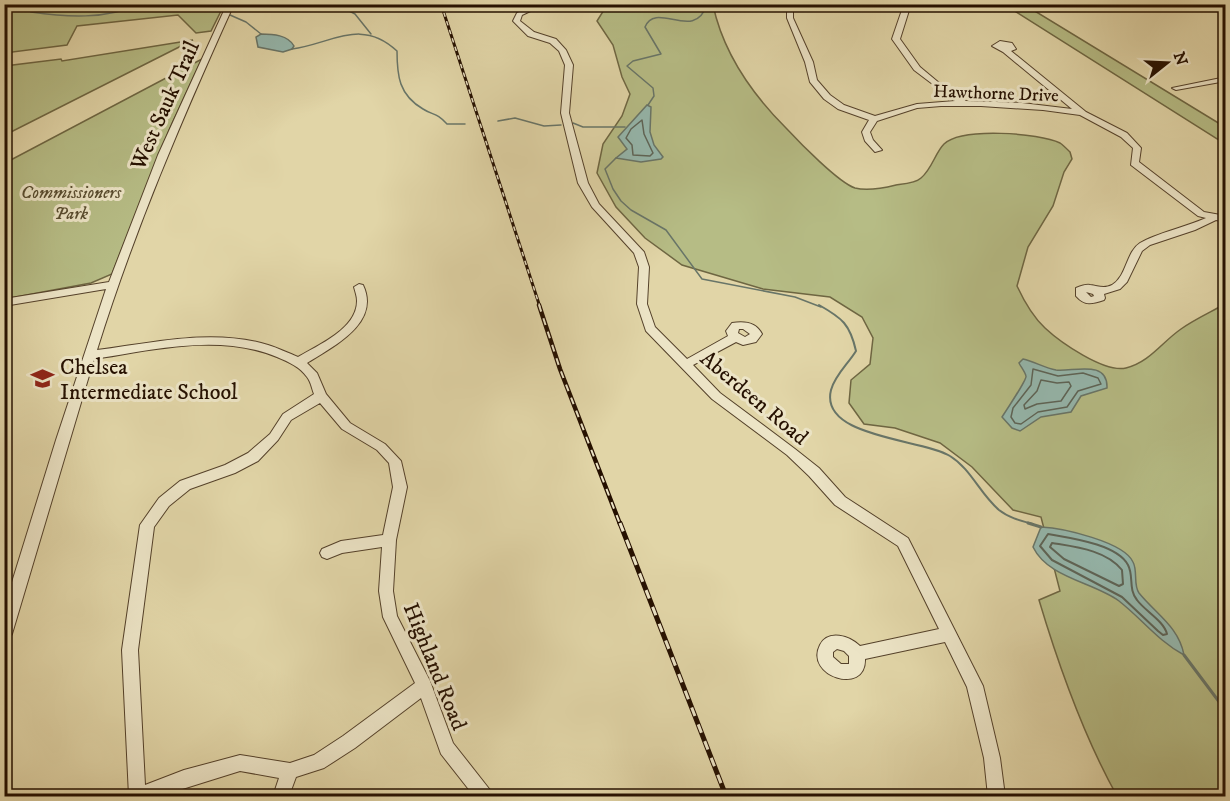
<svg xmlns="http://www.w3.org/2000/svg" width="1230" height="801" viewBox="0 0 1230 801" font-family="'IM FELL DW Pica',serif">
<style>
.green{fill:#b6bc85;stroke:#6e6642;stroke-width:1.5}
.water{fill:#95b8ae;stroke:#687568;stroke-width:1.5}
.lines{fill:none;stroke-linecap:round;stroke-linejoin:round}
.shore-far1{stroke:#5d6457;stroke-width:1.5}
.shore{stroke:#5d6457;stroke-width:2}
.stream-far2{stroke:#687568;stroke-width:1.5}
.stream-far1{stroke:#687568;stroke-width:2}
.stream{stroke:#687568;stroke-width:3}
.minor-casing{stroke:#54412a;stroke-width:2}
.minor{fill:#ece4c6;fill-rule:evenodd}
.rail-far2-casing{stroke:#251000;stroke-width:3}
.rail-far1-casing{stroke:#251000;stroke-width:4.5}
.rail-casing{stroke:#251000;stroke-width:5}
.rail-far2{stroke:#ece4c6;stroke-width:1.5;stroke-dasharray:4.5;stroke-linecap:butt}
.rail-far1{stroke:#ece4c6;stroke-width:2;stroke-dasharray:7;stroke-linecap:butt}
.rail{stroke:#ece4c6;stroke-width:3;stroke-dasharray:9;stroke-linecap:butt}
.labels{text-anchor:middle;stroke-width:6;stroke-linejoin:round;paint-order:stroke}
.far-street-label{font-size:18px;fill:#251000;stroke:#ece4c6}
.far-park-label{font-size:18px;font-style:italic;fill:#584c2f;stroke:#ece4c6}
.street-label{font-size:22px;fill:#251000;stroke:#ece4c6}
.poi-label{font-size:22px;fill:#251000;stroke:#ece4c6;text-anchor:start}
</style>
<rect width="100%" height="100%" fill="#e1d5a7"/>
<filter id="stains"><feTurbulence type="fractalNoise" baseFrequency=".00333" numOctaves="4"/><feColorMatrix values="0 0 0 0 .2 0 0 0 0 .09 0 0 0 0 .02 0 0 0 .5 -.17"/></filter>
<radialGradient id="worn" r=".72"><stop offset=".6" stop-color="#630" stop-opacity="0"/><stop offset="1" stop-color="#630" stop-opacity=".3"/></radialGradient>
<g class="green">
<polygon points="4,5 5,4 224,5 211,31 196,33 178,15 77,26 67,45 5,53"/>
<path d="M607,5H713C723,52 752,94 786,128C799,142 839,183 855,188C866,191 884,188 896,185C903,184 916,183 921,178C932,169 935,153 944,144C962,127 1039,133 1060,143C1063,145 1067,149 1070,152L1072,159L1064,172L1053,206L1028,247L1017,286C1024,301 1032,316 1045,328C1060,342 1104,373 1126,368C1150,362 1162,342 1181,329C1195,319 1211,312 1225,304V796H1117C1083,735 1059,667 1039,600L1060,591L1041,517L1013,510L972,467L940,443L895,428L864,424L849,403L851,380L870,364L873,338L862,317L830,297L763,289L682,265L645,238L616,207L597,173L603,144L622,116L630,94L622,77L613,45L597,21Z"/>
<polygon points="1005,5 1025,5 1225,127 1225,144"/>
<polygon points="193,40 5,135 5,66 61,59 62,61"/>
<polygon points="202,59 170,128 112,274 91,283 5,299 5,163"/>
</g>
<g class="water">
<path d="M261,34C273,34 288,35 294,46L292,49L283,52L258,47L256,37Z"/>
<polygon points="647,105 651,107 650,132 654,145 663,157 661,159 641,162 616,158 627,149 618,137"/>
<path d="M1023,359C1035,362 1045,368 1056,370C1073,372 1108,359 1107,388L1081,396L1071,412L1041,417L1020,431L1012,428L1002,417C1004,414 1027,379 1026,376C1025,372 1021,367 1019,363Z"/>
<path d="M1041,527C1063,528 1124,542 1133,562C1138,571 1133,585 1139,593C1156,614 1179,627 1184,655C1158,641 1142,619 1119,601C1093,582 1048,578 1033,547Z"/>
</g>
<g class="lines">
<g class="shore-far1">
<polygon points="642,120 644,134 653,153 650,156 633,155 632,145 626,138 631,129"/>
<polygon points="1033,369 1058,376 1083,373 1098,378 1101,384 1078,391 1067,407 1038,412 1021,424 1015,423 1011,417 1013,408 1031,385"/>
<polygon points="1041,380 1057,383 1069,382 1071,386 1061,401 1037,404 1025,409 1024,405 1037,391"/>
</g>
<g class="shore">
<path d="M1048,534C1070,538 1117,544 1128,565C1134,576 1128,589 1137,600C1145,611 1164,621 1167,634L1163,635L1158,631L1122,597L1052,560L1040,546Z"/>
<path d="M1052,543C1076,547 1106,550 1122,570L1123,584L1119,586L1064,559L1050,547Z"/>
</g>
<g class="stream-far2">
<path d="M24,4L31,12C65,17 107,20 138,4"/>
<polyline points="178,4 188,7 205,5 224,12"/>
<polyline points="336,4 355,14 371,34"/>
<polyline points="4,5 16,4"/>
<polyline points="230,15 246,22 261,34"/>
<path d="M292,49C331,44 361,17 397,51C397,76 399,95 423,109C434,116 436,112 447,124H465"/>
<path d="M648,105L654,96L653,88L627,66L633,61L661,54L645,27C656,0 695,43 707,4"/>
<polyline points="498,121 515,118 544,126 561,125"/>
<polyline points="573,123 583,127 625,127"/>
<polyline points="616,158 605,169 613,189 621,201 631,210 666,230 702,279 795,297 821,307"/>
</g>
<path class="stream-far1" d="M819,305C842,318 850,324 856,351C848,364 835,375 831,390C819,438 924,439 950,456C971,469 980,494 999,510C1009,518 1022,521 1033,524"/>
<g class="stream">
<polyline points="1028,523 1041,527"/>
<polyline points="1184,655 1226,711"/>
</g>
<defs>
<g id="minor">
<path d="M227,4H234C182,119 134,231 97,350C152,343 213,328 268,345C278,348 288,353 298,357C318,345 357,329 357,301C357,296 355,291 354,287L359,284L363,285C381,323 334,346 307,363L317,373L326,394L350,423L385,444L401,461L407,487L396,540L393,591L397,616L430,681L453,743L490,790L492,796H474L441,754L421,698L355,748L324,768L296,777L289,796H273L279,778L240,771L160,796H129L122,650L140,525L159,498L180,481L225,465L248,453L270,434L283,414L314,394C312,389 311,382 307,377C300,367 289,362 277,357C219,333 153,350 94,359L12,634L9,639L4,641V608L56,440L106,289L4,306V299L109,282L158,155ZM320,403L342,429L377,450L389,463L393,487L383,535L341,541L322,549L320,553L322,557L327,559L342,553L382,547L379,591L383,617L415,683L343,736L314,755L290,763L240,755L184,770L145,785L138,650L154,527L169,506L190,489L235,473L258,461L278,440L291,420Z"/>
<path d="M535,4H545L522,15L520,21L534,32L556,39L566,50L573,65L569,113L588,183L599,204L644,252L649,267L647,304L655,327L687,359L728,336L726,331L732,323C744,321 756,322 762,334L756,342L743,345L736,342L693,365L720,393L795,449L819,468L845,497L908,538L983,686L1000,758L1005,796H988L984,758L967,687L945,642L865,659C866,696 804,676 820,645C828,629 850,636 860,646L939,629L898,546L835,505L809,476L787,455L712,399L646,331L637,304L639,267L634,253L592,207L578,183L561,113L565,65L559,51L550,43L528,36L513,21L517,13ZM739,329H743L750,334L745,337L738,333ZM837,649L844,651L849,656V664H841L833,657V652Z"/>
<path d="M782,4H789L793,11V18L813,62L817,80L830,95L844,105L875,116L917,104L955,101L914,70L892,39L904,4H911L900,39L920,67L938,82L966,101L1022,103L1072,109L1003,52L992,46L1000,41L1012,43L1016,49L1011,51L1086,112L1127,133L1141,148L1139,162L1204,212L1226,216V222L1216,220L1195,230L1150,245L1142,251L1127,282L1120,289L1104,294L1105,298L1104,300C1092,304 1085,306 1076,296V288C1081,286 1086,284 1090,285C1098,286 1104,289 1112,285C1127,276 1126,252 1140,243C1157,233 1186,227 1206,218L1198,216L1131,165L1133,148L1121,137L1080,115L1043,110L981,106H941L917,108L877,121L870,132L873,140L882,150L875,152L865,141L862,132L869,120L838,109L824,99L810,82L805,62L787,18V11ZM1086,292L1093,294L1094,296L1091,297Z"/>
<polygon points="1226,77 1226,81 1176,90 1172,88"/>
</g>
</defs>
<use href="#minor" class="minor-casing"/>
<use href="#minor" class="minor"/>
<defs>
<polyline id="rail-far2" points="441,4 540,307"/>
<polyline id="rail-far1" points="539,305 560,369 620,524"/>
<polyline id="rail" points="620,523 726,796"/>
</defs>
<use href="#rail-far2" class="rail-far2-casing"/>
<use href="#rail-far1" class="rail-far1-casing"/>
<use href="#rail" class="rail-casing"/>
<use href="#rail-far2" class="rail-far2"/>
<use href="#rail-far1" class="rail-far1"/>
<use href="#rail" class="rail"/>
</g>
<defs>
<symbol id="school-bare" viewBox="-9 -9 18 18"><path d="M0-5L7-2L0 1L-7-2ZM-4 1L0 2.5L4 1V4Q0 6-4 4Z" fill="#8f2418" stroke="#ece4c6" stroke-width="2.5" paint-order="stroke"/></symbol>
</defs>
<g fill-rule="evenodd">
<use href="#school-bare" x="26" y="362" width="33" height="33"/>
</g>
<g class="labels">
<g class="far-street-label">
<text transform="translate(996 93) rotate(2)" y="6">Hawthorne Drive</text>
</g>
<g class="far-park-label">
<text x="71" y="198">Commissioners<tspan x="71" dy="21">Park</tspan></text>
</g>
<g class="street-label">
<text transform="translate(164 105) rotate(-66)" y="8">West Sauk Trail</text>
<text transform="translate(755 397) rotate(40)" y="8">Aberdeen Road</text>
<text transform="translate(436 666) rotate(68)" y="8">Highland Road</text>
</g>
<g class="poi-label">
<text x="60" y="374">Chelsea<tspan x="60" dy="25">Intermediate School</tspan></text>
</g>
</g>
<rect width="1230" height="801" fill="none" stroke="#e1d5a7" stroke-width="24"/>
<rect x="6" y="6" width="1218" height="789" fill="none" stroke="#251000" stroke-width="3"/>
<rect x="12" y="12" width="1206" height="777" fill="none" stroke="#251000" stroke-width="1.5"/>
<g transform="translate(1167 63) rotate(72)" stroke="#ece4c6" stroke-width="4.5" paint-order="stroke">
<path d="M0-4.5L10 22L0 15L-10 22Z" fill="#251000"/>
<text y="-9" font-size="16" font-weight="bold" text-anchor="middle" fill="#251000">N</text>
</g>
<rect width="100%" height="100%" filter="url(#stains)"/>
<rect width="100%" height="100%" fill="url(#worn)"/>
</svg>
